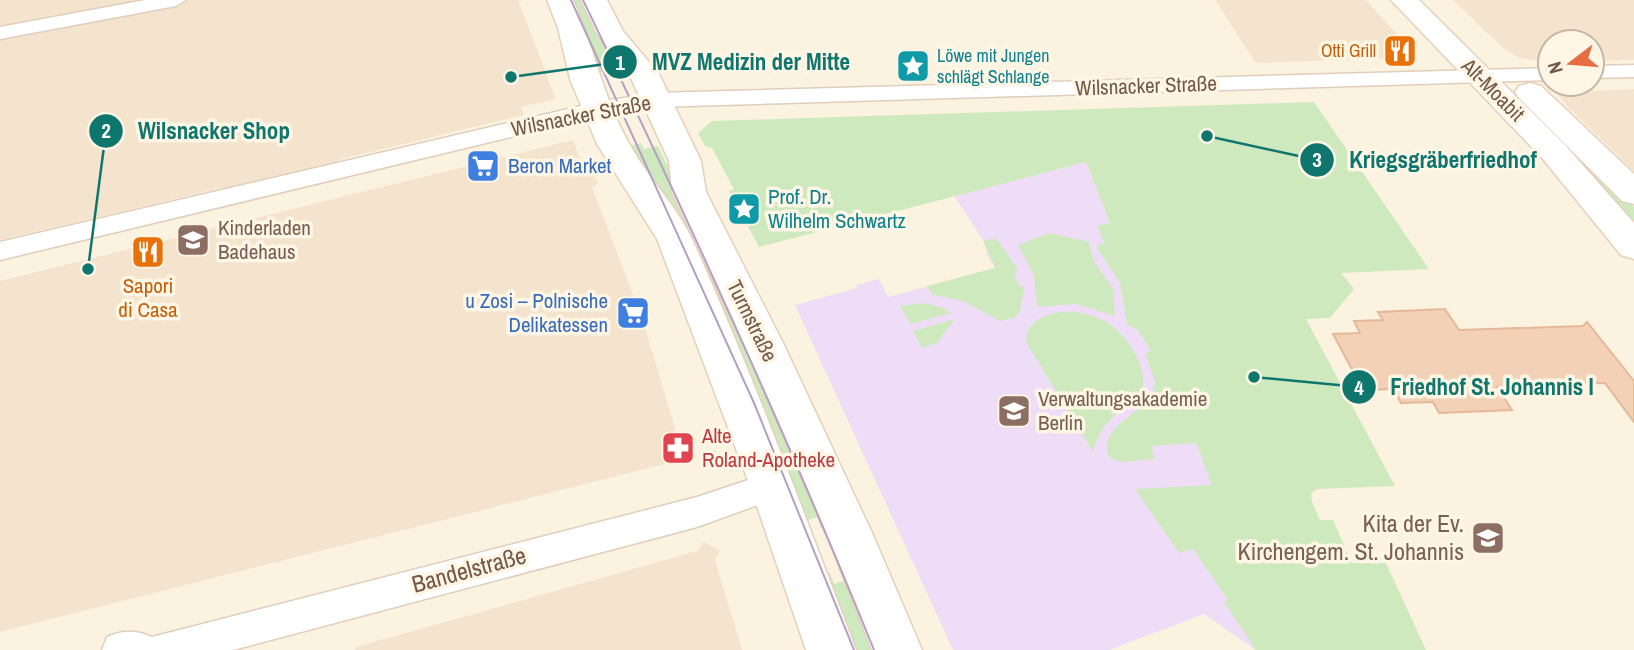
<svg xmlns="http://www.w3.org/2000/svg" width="1634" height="650" viewBox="0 0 1634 650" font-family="'Archivo Narrow',sans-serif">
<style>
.residential{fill:#f4e4ce}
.education{fill:#efddf8}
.green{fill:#cfe9bf}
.building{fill:#f2d1b7;stroke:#e4b898;stroke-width:2}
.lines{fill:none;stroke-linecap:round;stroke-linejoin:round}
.minor-casing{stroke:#e0cebc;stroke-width:3}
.secondary-casing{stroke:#e5d0ba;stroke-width:3}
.minor{fill:#fff;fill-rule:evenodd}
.secondary{fill:#fff;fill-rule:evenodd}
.tram{stroke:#b5a0c4;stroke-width:2}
.labels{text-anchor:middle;stroke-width:7;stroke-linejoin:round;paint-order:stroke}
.far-food-label{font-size:18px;fill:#c56008;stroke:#fff6e6;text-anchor:end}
.far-culture-label{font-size:18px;fill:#0d838f;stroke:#fff6e6;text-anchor:start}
.street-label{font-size:21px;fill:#735847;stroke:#fff6e6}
.shop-label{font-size:21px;fill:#366cbe;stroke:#fff6e6;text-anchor:start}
.culture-label{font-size:21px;fill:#0d838f;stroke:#fff6e6;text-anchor:start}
.education-label{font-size:21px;fill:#785e54;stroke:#fff6e6;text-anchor:start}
.food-label{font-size:21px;fill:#c56008;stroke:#fff6e6}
.health-label{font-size:21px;fill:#be3a42;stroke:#fff6e6;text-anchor:start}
.near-education-label{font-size:24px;fill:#785e54;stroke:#fff6e6;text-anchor:end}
.near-street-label{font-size:24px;fill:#735847;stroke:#fff6e6}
.leader{fill:none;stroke:#0f766e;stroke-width:2.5}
.callout-dot{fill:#0f766e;stroke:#fff6e6;stroke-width:2.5}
.mark-label{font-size:21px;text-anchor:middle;font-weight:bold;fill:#fff}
.callout-label{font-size:23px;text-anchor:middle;font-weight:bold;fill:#0f766e;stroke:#fff6e6;stroke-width:7;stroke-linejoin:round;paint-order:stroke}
</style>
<rect width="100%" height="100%" fill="#fcf2e0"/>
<g class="residential">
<polygon points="0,0 518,0 556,99 521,107 524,115 341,159 332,165 231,190 221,188 0,240"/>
<polygon points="1215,0 1366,0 1414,53 1410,58 1256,63"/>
<polygon points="1453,0 1634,0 1634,60 1592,61 1592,42 1550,42 1550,62 1519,58 1502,47"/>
<polygon points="1554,84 1569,84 1586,91 1634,89 1634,171 1570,109 1555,92"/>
<polygon points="573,140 582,164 589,163 598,184 592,187 644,324 684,459 0,632 0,281"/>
<polygon points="704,542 720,551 715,560 742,650 355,650 356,647 697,551"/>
</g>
<polygon class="education" points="1086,162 1232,535 1272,650 1256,650 1204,614 1109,650 953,650 795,305 857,288 856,285 879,279 888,297 995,268 986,253 990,251 954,196"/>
<g class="green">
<polygon points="565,0 589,0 634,71 624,73 622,67 600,72"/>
<path d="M1314,102L1429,269L1341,273L1354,289L1330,318L1306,319L1395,486L1317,489L1311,493L1312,502L1320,520H1333L1352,563H1386L1426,650H1256L1224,602L1228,600L1193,549L1179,553L1135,489L1212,485L1196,443L1151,446L1155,459L1120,462L1109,457C1097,431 1136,414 1151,399L1155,382L1145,354L1151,351L1137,329L1127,325L1120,283L1097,248L1098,244H1105L1097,226L1110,223L1086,162L759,247L729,191L734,189L712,148L705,146L698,133L712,121Z"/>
<polygon points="1524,108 1532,108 1634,207 1634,221"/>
<polygon points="641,143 644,149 658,146 667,165 671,164 835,524 821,528 817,517 796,524 621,148"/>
<polygon points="1049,233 1089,242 1094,261 1113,289 1115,316 1076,304 1037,307 1034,275 1018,245"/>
<polygon points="996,238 1019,271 1014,271 1018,286 1024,287 1020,311 1014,318 1000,321 963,301 933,295 927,286 995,268 983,241"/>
<polygon points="925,303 944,308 951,313 910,324 900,306"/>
<path d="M1077,312C1088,314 1099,317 1108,323C1127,335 1151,370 1141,393C1118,415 1102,419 1093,452L1026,342C1027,316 1055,310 1077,312Z"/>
<polygon points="955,319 937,343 922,348 913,331"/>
<polygon points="830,573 834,584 856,577 885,650 842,650 816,578"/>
</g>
<polygon class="building" points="1445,309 1459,330 1583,326 1587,322 1634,381 1634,422 1605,383 1497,387 1512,410 1439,413 1433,402 1401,403 1393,389 1363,390 1333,334 1360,333 1354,321 1383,320 1378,312"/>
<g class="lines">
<defs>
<g id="minor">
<polygon points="145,0 186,0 176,6 0,39 0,27"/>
<polygon points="1634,65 1634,77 1592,78 1592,66"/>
<polygon points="1550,68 1550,80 656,107 598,116 0,260 0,242 598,102 656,93"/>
<path d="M772,472L783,476L788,486L783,496L697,527L233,650H102L107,637C123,630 136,630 152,637L697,497Z"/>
</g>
<g id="secondary">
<path d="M547,0H573C594,47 603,98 629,143C647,177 677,206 693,241C753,375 804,513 856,650H806L750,486L657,239L597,144L570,79L558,28Z"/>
<polygon points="581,0 607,0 623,31 659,74 701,161 706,192 784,345 873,535 922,650 872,650 833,550 744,345 672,192 669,161 630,76 597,34"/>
<polygon points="1391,0 1419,0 1565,145 1634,223 1634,259 1621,255 1543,159"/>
<polygon points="1530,83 1541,86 1634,174 1634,204 1622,201 1519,98 1515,92 1519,86"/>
</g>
</defs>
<use href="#minor" class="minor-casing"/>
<use href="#secondary" class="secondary-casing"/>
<use href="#minor" class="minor"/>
<use href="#secondary" class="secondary"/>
<g class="tram">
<polyline points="571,0 754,403 854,650"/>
<path d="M583,0C686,214 785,430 874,650"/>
</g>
</g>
<defs>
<symbol id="restaurant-square" viewBox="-11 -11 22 22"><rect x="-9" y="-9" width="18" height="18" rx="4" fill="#e8710a" stroke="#fff6e6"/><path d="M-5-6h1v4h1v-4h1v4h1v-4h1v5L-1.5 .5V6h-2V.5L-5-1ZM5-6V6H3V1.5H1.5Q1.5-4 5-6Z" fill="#fff"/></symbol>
<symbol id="sight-square" viewBox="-11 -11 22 22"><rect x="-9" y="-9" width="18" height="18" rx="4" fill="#0f9aa8" stroke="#fff6e6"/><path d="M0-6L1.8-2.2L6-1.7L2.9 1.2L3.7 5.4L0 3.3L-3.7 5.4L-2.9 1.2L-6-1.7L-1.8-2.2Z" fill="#fff"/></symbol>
<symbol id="supermarket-square" viewBox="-11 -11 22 22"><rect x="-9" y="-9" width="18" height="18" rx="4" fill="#3f7fe0" stroke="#fff6e6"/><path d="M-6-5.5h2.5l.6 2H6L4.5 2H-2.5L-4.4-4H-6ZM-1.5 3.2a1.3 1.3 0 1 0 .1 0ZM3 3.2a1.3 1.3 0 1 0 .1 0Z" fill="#fff"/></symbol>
<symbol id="school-square" viewBox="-11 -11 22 22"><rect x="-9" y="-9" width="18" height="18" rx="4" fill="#8d6e63" stroke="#fff6e6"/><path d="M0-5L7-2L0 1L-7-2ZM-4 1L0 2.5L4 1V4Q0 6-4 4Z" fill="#fff"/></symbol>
<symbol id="university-square" viewBox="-11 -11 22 22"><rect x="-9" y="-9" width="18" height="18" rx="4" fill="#8d6e63" stroke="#fff6e6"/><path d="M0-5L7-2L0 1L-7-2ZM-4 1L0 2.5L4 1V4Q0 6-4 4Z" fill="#fff"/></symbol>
<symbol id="pharmacy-square" viewBox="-11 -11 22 22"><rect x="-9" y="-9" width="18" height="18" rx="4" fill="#e0444e" stroke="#fff6e6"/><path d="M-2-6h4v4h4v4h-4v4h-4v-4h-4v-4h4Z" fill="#fff"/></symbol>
</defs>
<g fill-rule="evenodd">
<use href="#restaurant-square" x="1381" y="32" width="38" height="38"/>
<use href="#sight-square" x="894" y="47" width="38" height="38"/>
<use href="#supermarket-square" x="464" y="147" width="38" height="38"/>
<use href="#sight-square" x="725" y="190" width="38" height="38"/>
<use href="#school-square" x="174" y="221" width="38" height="38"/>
<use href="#restaurant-square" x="129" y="233" width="38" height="38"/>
<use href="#supermarket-square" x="614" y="294" width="38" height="38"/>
<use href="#university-square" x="995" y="392" width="38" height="38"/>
<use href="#pharmacy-square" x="659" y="429" width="38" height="38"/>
<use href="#school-square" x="1469" y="519" width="38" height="38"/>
</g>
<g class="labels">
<g class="far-food-label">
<text x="1376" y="57">Otti Grill</text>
</g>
<g class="far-culture-label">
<text x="937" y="62">Löwe mit Jungen<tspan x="937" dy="21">schlägt Schlange</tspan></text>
</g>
<g class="street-label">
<text transform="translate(1146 86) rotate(-2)" y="7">Wilsnacker Straße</text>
<text transform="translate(1493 90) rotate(45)" y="7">Alt-Moabit</text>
<text transform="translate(581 116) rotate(-11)" y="7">Wilsnacker Straße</text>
<text transform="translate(752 321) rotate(64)" y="7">Turmstraße</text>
</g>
<g class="shop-label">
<text x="508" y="173">Beron Market</text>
<text x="608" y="308" text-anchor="end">u Zosi – Polnische<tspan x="608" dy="24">Delikatessen</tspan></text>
</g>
<g class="culture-label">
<text x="768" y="204">Prof. Dr.<tspan x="768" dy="24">Wilhelm Schwartz</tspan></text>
</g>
<g class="education-label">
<text x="218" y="235">Kinderladen<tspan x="218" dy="24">Badehaus</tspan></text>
<text x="1038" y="406">Verwaltungsakademie<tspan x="1038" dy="24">Berlin</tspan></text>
</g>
<g class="food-label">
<text x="148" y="293">Sapori<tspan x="148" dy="24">di Casa</tspan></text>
</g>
<g class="health-label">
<text x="702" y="443">Alte<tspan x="702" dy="24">Roland-Apotheke</tspan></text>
</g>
<g class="near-education-label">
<text x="1464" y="532">Kita der Ev.<tspan x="1464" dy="28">Kirchengem. St. Johannis</tspan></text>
</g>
<g class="near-street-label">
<text transform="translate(469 570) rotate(-15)" y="8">Bandelstraße</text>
</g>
</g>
<path class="leader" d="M511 77L620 62M88 269L106 131M1207 136L1317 160M1254 377L1359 387"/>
<g class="callout-dot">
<circle cx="511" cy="77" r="7"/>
<circle cx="88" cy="269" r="7"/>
<circle cx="1207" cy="136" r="7"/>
<circle cx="1254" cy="377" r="7"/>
<circle cx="620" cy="62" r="18"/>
<circle cx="106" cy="131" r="18"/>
<circle cx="1317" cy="160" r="18"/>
<circle cx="1359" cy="387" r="18"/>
</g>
<g class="mark-label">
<text x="620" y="70">1</text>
<text x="106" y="138">2</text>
<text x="1317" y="167">3</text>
<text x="1359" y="395">4</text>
</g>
<g class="callout-label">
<text x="751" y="70">MVZ Medizin der Mitte</text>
<text x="214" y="139">Wilsnacker Shop</text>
<text x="1443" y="168">Kriegsgräberfriedhof</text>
<text x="1492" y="395">Friedhof St. Johannis I</text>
</g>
<g transform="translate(1571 63) rotate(254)"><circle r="33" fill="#fff6e6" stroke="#c7b7a6" stroke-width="2"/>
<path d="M0-5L12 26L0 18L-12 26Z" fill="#e76e44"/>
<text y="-10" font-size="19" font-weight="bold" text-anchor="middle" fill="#735847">N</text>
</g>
</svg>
